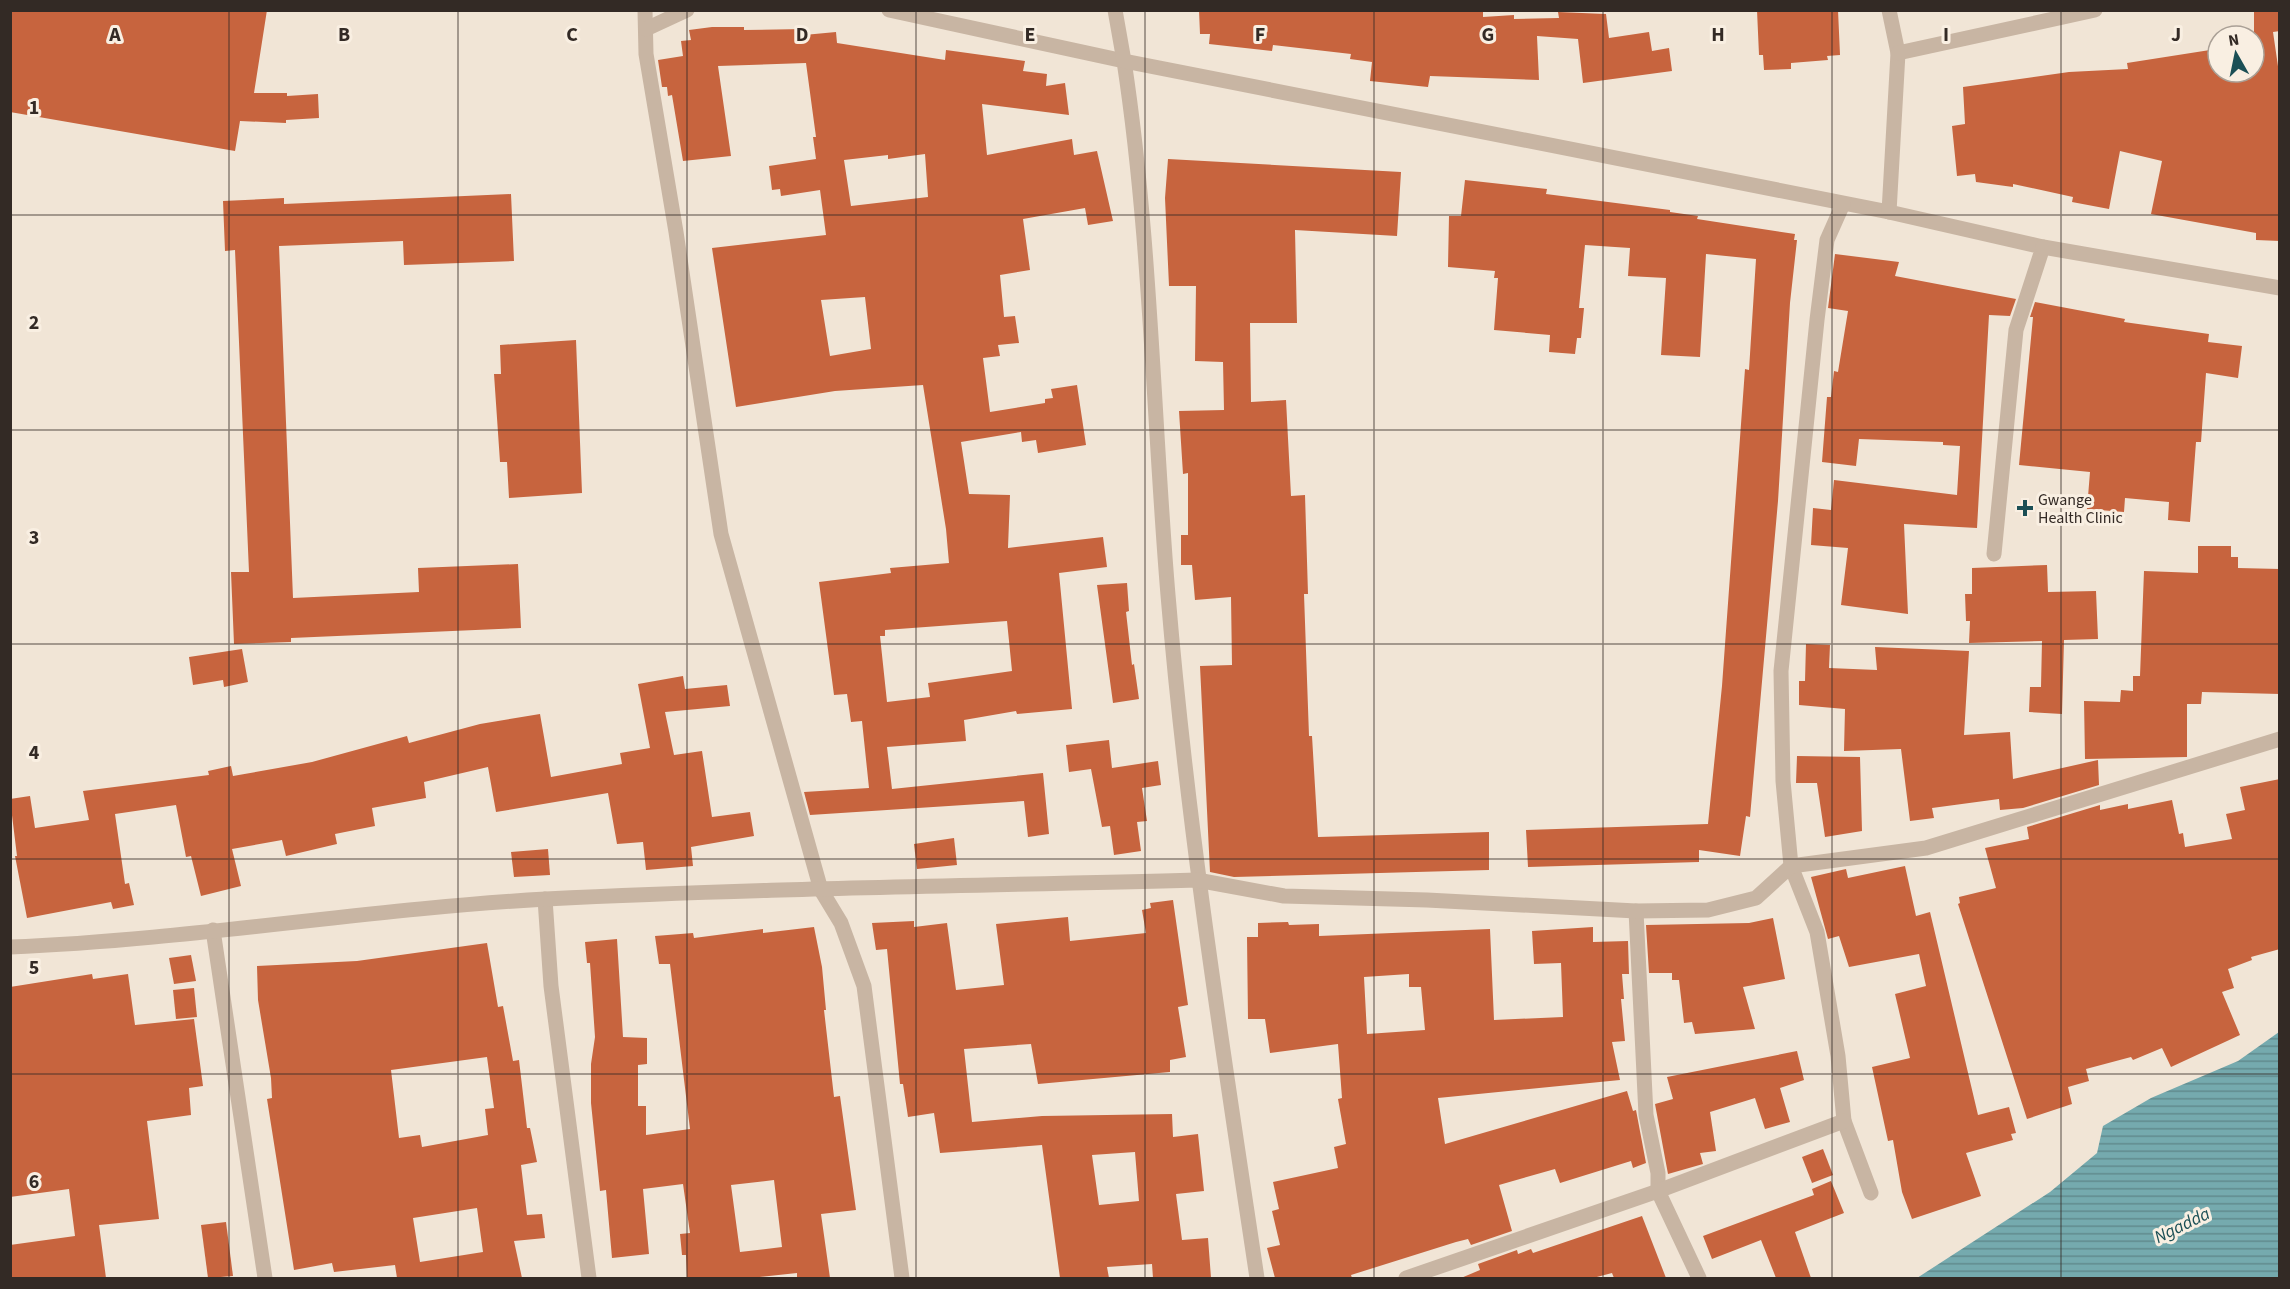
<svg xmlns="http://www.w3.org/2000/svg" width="2290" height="1289" viewBox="0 0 2290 1289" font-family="'Source Sans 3',sans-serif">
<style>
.water{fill:url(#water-rules)}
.building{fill:#c7643e;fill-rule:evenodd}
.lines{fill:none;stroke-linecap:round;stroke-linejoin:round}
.minor{stroke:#c8b5a3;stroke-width:15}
.grid{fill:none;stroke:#332a25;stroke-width:1.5;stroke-opacity:0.55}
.poi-dot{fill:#1b4f55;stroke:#f9efe2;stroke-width:2}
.labels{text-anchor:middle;stroke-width:6;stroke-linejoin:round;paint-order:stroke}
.poi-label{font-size:16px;fill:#332a25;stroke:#f9efe2;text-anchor:start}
.water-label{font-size:18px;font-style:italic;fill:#1b4f55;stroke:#f9efe2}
.grid-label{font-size:20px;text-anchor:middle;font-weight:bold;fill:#332a25;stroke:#f9efe2;stroke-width:6;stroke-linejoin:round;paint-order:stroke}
</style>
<defs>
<pattern id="water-rules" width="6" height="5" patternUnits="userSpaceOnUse" patternTransform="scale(1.5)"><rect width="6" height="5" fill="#75aaae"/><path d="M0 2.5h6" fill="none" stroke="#618b8d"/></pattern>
</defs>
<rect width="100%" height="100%" fill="#f1e5d6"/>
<polygon class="water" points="2279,1032 2279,1278 1917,1278 2050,1192 2097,1153 2103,1126 2151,1098 2238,1061"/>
<g class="building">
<polygon points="10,10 267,10 254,93 287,93 287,96 318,94 319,118 286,120 286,123 240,121 235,151 10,112"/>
<polygon points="1199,10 1483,10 1483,17 1514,15 1514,19 1559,18 1558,12 1606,14 1609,38 1649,32 1652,51 1669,48 1672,71 1583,83 1578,39 1537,36 1539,80 1430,76 1428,87 1370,81 1372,62 1350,59 1351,54 1273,45 1272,51 1209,44 1210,34 1200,34"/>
<polygon points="1757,10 1838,10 1840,55 1827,56 1828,60 1791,63 1791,69 1764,70 1763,55 1759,55"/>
<polygon points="2254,10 2280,10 2280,31 2273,32 2280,80 2280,241 2256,240 2256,233 2151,214 2162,161 2120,151 2109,209 2072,202 2073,197 2013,184 2013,187 1976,182 1975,174 1957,176 1952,126 1965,124 1963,87 2069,72 2128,69 2127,63 2210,50 2209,45 2218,44 2218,72 2254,72"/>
<path d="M712,27H744V30L804,29V35L836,32L837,43L945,60L946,50L1025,61L1023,71L1047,74L1046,86L1065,83L1069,115L982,104L987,155L1072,139L1074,155L1097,151L1113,221L1088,225L1085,208L1023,219L1030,270L1000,275L1004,317L1015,316L1019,343L998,345L1000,356L983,358L990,412L1045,403V399L1053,398L1051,389L1077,385L1086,445L1038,453L1036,440L1022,442L1021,432L961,442L969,494L1010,495L1008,548L1103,537L1107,567L1059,573L1072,709L1017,714L1016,711L964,720L966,741L887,747L892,789L1043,773L1049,834L1028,837L1024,801L810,815L804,792L869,788L862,721L851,722L847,694L834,695L819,582L891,573L890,568L949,563L946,529L923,385L835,391L736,407L712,248L826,235L820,190L781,196L780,189L772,190L769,166L816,159L813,137H816L806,63L718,66L731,156L683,161L672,95L668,96L667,87H662L658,60L683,56L681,41L691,40L689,30ZM925,154L928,197L851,206L844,160L888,155V159ZM865,297L871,349L830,356L821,300ZM1007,621L1012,671L928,683L930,697L887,702L880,636H885V630Z"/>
<polygon points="1168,159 1401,172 1397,236 1295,230 1297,323 1250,323 1251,402 1286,400 1291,496 1305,495 1308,594 1304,594 1309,736 1312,736 1318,837 1489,832 1489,870 1234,877 1210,872 1200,666 1232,665 1231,597 1195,600 1192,565 1181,565 1181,535 1188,535 1188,473 1183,474 1179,411 1224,410 1223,362 1195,361 1196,286 1169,286 1165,198"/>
<polygon points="1465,180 1547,189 1546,194 1670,210 1670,212 1698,216 1697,219 1795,234 1794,240 1797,240 1790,303 1778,501 1750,817 1746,816 1740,856 1699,850 1699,862 1528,867 1526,830 1708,824 1722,686 1745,369 1749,370 1756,259 1706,254 1700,357 1661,355 1666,278 1628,276 1630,248 1585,245 1579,308 1584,308 1581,338 1577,338 1575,354 1549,352 1550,335 1494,330 1498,278 1494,278 1495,271 1448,267 1449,216 1461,216"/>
<polygon points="511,194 514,261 404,265 403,241 279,246 293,598 419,592 418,568 518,564 521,628 291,638 291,642 234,644 231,572 249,572 235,250 225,251 223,201 284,198 284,204"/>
<polygon points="1835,254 1899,262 1895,276 2016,299 2010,316 1989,315 1977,528 1904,524 1908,614 1841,605 1848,548 1811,545 1813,508 1831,510 1834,480 1957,495 1960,446 1943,445 1943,442 1859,439 1856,466 1822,462 1827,397 1831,397 1834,371 1838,372 1848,311 1828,308"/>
<polygon points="2035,302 2125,319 2124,322 2209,334 2208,342 2242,346 2238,378 2206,373 2201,442 2196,442 2190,522 2168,520 2169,502 2125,498 2124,512 2087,509 2090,472 2019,465 2033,317 2030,317"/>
<polygon points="576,340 582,493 509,498 507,462 500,462 494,374 501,374 500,345"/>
<polygon points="2198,546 2231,546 2231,557 2238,557 2238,568 2280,569 2280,694 2202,692 2201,704 2187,704 2187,757 2085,759 2084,701 2120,702 2121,690 2133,691 2133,676 2140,676 2144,571 2198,573"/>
<polygon points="2047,565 2048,592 2096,591 2098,639 2064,640 2062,714 2029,712 2030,687 2041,687 2042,641 1969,643 1970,621 1966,621 1965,594 1972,594 1972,568"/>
<polygon points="1127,583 1129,611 1126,612 1132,665 1134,664 1139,699 1113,703 1097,585"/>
<polygon points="1806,644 1830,645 1829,668 1877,670 1875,647 1969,651 1964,735 2010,732 2013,779 2098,760 2099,785 2023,808 2000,810 1999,799 1932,808 1934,818 1910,821 1901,749 1844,751 1845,709 1799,705 1799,681 1805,681"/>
<polygon points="242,649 248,682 224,687 223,680 193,685 189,657"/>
<polygon points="683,676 685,689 727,685 730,706 665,712 674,755 702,751 712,817 750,812 754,836 691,847 693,866 646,870 643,842 617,844 608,793 496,812 488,767 424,782 426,798 372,808 375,826 335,834 337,844 286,856 282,840 232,849 241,886 201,896 191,856 186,857 176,805 115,814 125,884 129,883 134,905 113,909 111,902 27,918 15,856 17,856 10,799 30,796 35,828 89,820 83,791 209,775 208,771 231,766 233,776 312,762 407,736 409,743 480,724 540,714 551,777 622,764 620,753 650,748 638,684"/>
<polygon points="1109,740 1112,768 1158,761 1161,785 1142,788 1147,821 1137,822 1141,851 1114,855 1110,826 1102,827 1091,769 1069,772 1066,745"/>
<polygon points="1797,756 1860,757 1862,831 1825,837 1817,783 1796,783"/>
<polygon points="2280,779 2280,949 2251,957 2252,960 2228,969 2234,988 2222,992 2240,1035 2171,1067 2162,1048 2133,1060 2131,1057 2086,1069 2089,1081 2068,1087 2072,1104 2027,1119 1958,904 1960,903 1959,897 1996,888 1985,848 2029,839 2027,827 2100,805 2100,810 2128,804 2128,809 2172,800 2179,834 2183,833 2185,847 2232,839 2226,814 2245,810 2240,787"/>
<polygon points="954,838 957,865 917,869 914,844"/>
<polygon points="548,849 550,875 514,877 511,852"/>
<polygon points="1905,866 1916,916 1930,912 1978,1115 2009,1107 2016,1133 2011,1134 2013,1140 1966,1153 1981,1196 1912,1219 1902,1192 1893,1140 1888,1141 1872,1067 1910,1058 1895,994 1926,986 1919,954 1849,967 1839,936 1828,939 1811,877 1846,869 1848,878"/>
<path d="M1173,900L1188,1005L1178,1007L1186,1057L1170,1060V1072L1038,1084L1031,1044L964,1049L972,1122L1042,1116L1172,1114L1173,1137L1198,1134L1204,1191L1176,1194L1182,1240L1208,1238L1211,1278H1153L1152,1264L1107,1267L1109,1278H1060L1042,1145L940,1153L934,1113L908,1117L903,1084H900L887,949L876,950L872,923L914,921V927L947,923L956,990L1004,985L996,924L1068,917L1070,941L1146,933L1142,910L1151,908L1150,903ZM1135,1152L1139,1201L1099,1205L1092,1155Z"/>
<polygon points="1773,918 1785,979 1743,987 1755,1029 1695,1034 1692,1022 1684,1023 1679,980 1672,980 1672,973 1649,973 1646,925 1749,923"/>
<path d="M1288,922L1289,925L1319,924V936L1490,929L1494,1020L1563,1017L1561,963L1534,964L1532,931L1593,927V942L1628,941L1629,974H1622L1624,999H1621L1625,1041L1612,1042L1620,1080L1438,1098L1445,1144L1627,1091L1633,1111L1636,1110L1646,1163L1633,1168L1631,1161L1560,1183L1555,1169L1499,1185L1512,1231L1471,1245L1468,1239L1456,1242L1351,1275L1352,1278H1275L1267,1248L1280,1245L1272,1211L1279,1209L1273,1182L1338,1168L1334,1147L1346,1144L1338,1099L1342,1098L1338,1044L1270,1053L1265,1019H1248L1247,937H1258V923ZM1409,974V987H1421L1425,1030L1367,1034L1364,977Z"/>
<path d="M814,927L822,967L826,1010H824L834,1097L840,1096L856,1210L821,1214L830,1278H797V1273L750,1278H687L686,1255H682L680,1234L690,1233L683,1184L643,1189L649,1254L612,1258L606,1190L600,1191L591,1103V1064L595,1037L590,963H587L585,942L617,939L623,1037L647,1038V1064L638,1065V1106H646V1135L690,1129L670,964H659L655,936L693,933L694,938L763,929V933ZM774,1180L782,1247L740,1252L731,1185Z"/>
<path d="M487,943L498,1007L503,1006L513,1061L519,1060L527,1128H530L537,1162L521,1165L527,1215L542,1214L545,1238L514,1241L522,1278H397L395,1265L334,1272L332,1263L294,1270L267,1099L272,1098L271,1078L258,1000L257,966L357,961ZM487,1057L494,1108L485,1109L488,1135L422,1147L420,1135L399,1138L391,1070ZM477,1208L483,1252L420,1262L413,1218Z"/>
<polygon points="191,955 196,981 174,984 169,958"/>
<polygon points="92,974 93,979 128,974 135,1025 194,1019 203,1086 189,1088 191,1115 147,1121 159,1219 99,1225 106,1278 10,1278 10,1245 75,1236 69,1189 10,1197 10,987"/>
<polygon points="194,988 197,1017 176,1019 173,990"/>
<polygon points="1797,1051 1804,1080 1780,1088 1790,1122 1765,1129 1755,1098 1710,1112 1716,1151 1700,1153 1703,1164 1668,1174 1655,1104 1673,1099 1667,1077"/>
<polygon points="1823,1149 1833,1175 1812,1183 1802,1157"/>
<polygon points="1831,1181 1844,1213 1795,1232 1811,1278 1776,1278 1761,1240 1712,1259 1703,1236 1814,1195 1812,1189"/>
<polygon points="1642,1216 1666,1278 1614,1278 1612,1273 1593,1278 1461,1278 1480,1270 1478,1264 1517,1250 1518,1254 1531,1249 1533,1253"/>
<polygon points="226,1222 233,1276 208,1278 201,1225"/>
</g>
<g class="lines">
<g class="minor">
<polyline points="645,10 646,54 676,232 721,534 821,890 841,923 864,986 902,1278"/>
<path d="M889,10L1124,61C1151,238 1153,417 1168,595C1187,824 1223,1051 1257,1278"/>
<polyline points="1115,10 1124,61 1889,212"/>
<polyline points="1889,10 1898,53 1889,212 2043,247 2016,330 1994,554"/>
<polyline points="646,29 687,10"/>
<polyline points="1898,53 2095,10"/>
<polyline points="1843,204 1827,240 1817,320 1781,671 1783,781 1791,866 1817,932 1838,1056 1844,1121 1871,1193"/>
<polyline points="2043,247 2280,288"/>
<polyline points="545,899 551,986 589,1278"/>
<polyline points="1636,911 1646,1115 1658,1173 1658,1191 1699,1278"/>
<polyline points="213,930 265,1278"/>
<path d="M10,947C189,940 367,909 546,899C763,888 980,886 1197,880L1284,896L1427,900L1636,911L1708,910L1756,898L1791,866L1926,848L2280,739"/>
<polyline points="1406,1278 1658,1191 1844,1121"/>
</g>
</g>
<path class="grid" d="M229,10V1278M458,10V1278M687,10V1278M916,10V1278M1145,10V1278M1374,10V1278M1603,10V1278M1832,10V1278M2061,10V1278M10,215H2280M10,430H2280M10,644H2280M10,859H2280M10,1074H2280"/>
<path class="poi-dot" d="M2022 499h6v6h6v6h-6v6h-6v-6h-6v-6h6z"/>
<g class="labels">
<g class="poi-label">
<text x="2038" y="505">Gwange<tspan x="2038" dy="18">Health Clinic</tspan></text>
</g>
<g class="water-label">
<text transform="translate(2182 1225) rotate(-26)" y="6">Ngadda</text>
</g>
</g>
<g class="grid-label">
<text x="115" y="41">A</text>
<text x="344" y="41">B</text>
<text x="572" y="41">C</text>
<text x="802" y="41">D</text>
<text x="1030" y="41">E</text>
<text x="1260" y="41">F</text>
<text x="1488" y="41">G</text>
<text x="1718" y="41">H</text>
<text x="1946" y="41">I</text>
<text x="2176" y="41">J</text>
<text x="34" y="114">1</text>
<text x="34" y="329">2</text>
<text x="34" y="544">3</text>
<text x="34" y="759">4</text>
<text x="34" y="974">5</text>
<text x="34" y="1188">6</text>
</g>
<rect width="2290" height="1289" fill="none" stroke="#332a25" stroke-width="24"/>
<g transform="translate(2236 54) rotate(351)"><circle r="28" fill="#f9efe2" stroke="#aaa096" stroke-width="1.5"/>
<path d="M0-4.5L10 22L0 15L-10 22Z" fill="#1b4f55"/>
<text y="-9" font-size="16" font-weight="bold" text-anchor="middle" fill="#332a25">N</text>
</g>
</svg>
